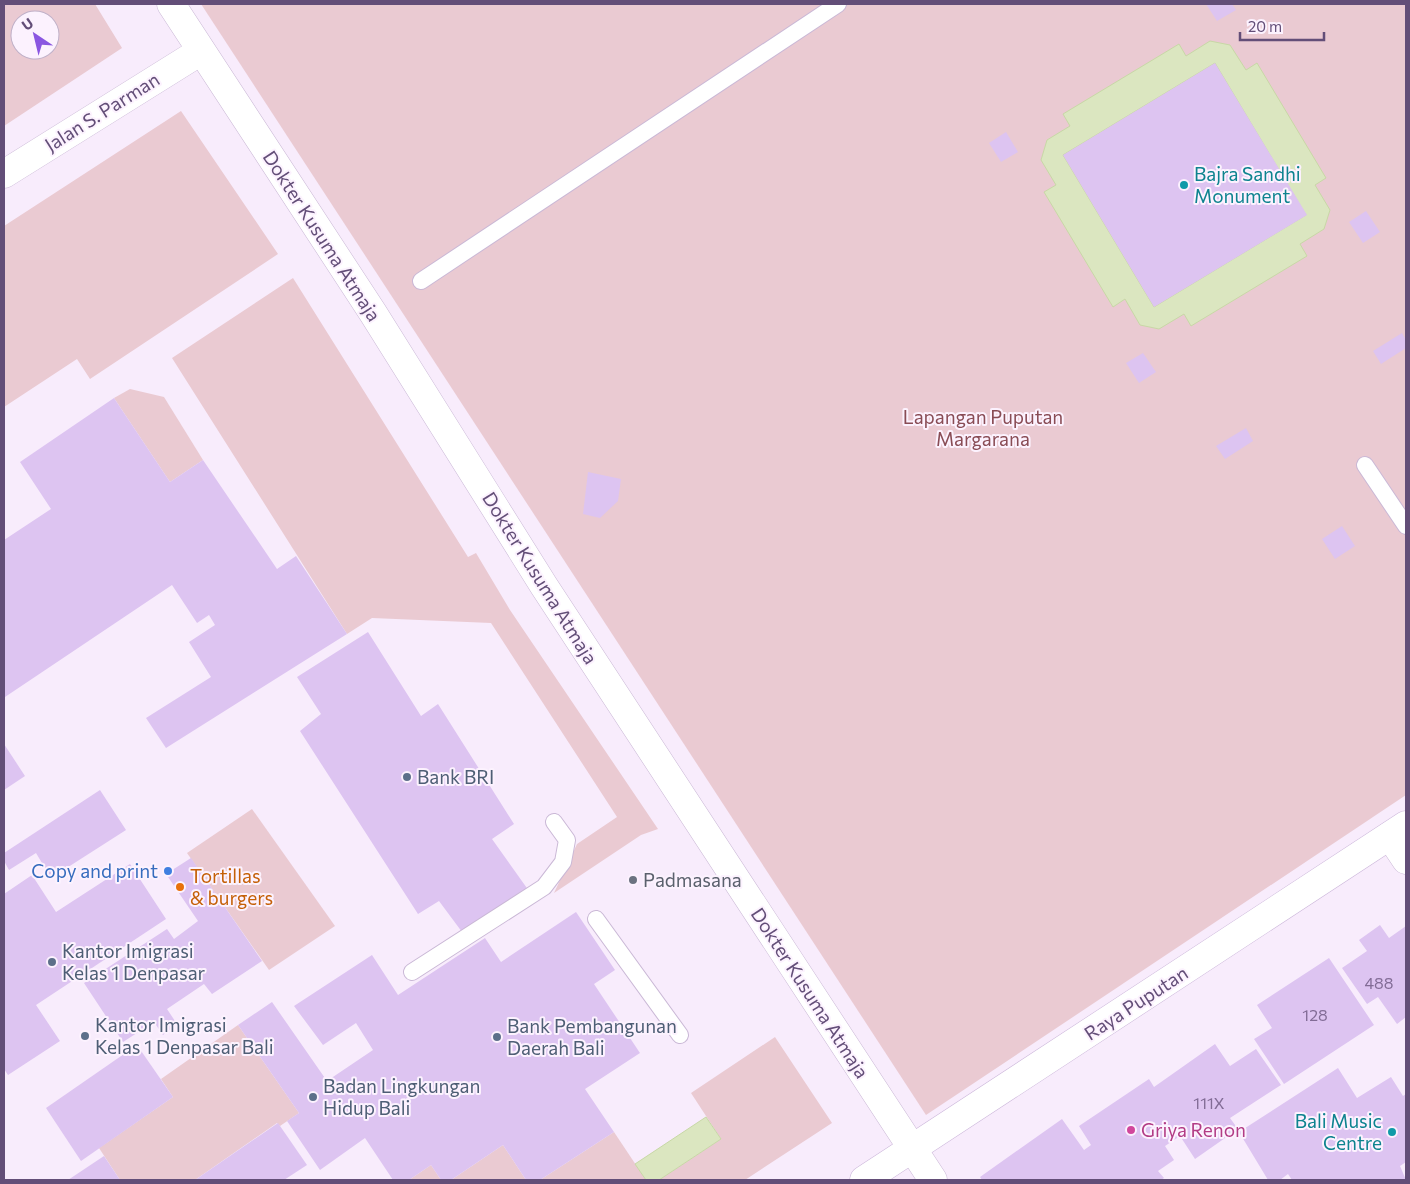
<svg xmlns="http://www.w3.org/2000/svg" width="1410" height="1184" viewBox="0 0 1410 1184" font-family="Commissioner,sans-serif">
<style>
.green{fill:#eacad2;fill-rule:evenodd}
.water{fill:#dbe6c0;stroke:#c8d8a6;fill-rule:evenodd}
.building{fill:#ddc4f1}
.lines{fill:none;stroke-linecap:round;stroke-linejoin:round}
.lane-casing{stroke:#cab8d6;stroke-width:18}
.street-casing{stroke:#cab8d6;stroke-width:29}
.secondary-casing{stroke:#cdb8db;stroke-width:29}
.lane{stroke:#fff;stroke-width:16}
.street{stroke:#fff;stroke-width:28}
.secondary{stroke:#fff;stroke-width:28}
.culture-dot{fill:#0f9aa8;stroke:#fcf2fe;stroke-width:2}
.service-dot{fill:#5c6f8a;stroke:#fcf2fe;stroke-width:2}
.shop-dot{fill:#3f7fe0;stroke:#fcf2fe;stroke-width:2}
.worship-dot{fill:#6b7280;stroke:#fcf2fe;stroke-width:2}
.food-dot{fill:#e8710a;stroke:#fcf2fe;stroke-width:2}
.hotel-dot{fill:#d1479c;stroke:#fcf2fe;stroke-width:2}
.labels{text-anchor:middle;stroke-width:4;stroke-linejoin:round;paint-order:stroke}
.number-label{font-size:16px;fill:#826c96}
.street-label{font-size:19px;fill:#634e78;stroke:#fcf2fe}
.culture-label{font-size:19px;fill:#0d838f;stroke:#fcf2fe;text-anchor:start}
.park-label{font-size:19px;fill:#894c55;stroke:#fcf2fe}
.service-label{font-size:19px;fill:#4e5e75;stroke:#fcf2fe;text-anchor:start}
.shop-label{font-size:19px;fill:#366cbe;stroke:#fcf2fe;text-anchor:end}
.food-label{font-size:19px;fill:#c56008;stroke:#fcf2fe;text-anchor:start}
.worship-label{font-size:19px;fill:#5b616d;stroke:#fcf2fe;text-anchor:start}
.hotel-label{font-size:19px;fill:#b23c85;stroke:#fcf2fe;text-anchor:start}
</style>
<rect width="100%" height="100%" fill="#f8ecfc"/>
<g class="green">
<path d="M4,4H95L122,48L4,126ZM20,20H50V50H20Z"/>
<polygon points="201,4 1406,4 1406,795 926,1115"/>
<polygon points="181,111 278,254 90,379 77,359 4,407 4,226"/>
<polygon points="293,278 468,557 476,553 510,610 658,829 641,835 554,893 577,844 617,817 491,623 372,618 347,634 172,358"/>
<polygon points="130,389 164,397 203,460 170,482 114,398"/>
<polygon points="252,809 335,926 269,970 187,853"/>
<polygon points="238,1025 299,1113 280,1126 277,1123 195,1180 120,1180 99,1148 173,1097 161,1079"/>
<polygon points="775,1037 832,1123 745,1180 659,1180 721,1139 691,1093"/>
<polygon points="614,1132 646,1180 540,1180"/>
<polygon points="503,1145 526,1180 451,1180"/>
<polygon points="431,1165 441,1180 409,1180"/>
</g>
<g class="water">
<path d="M1210,41L1230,45L1246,70L1257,63L1326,178L1315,185L1330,210L1324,229L1300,244L1307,256L1191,326L1184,314L1159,329L1140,325L1125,299L1113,307L1044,192L1056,185L1041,160L1047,140L1070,126L1063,114L1179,44L1186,56ZM1215,63L1306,215L1154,307L1063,155Z"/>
<polygon points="706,1117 721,1139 659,1180 646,1180 635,1164"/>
</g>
<g class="building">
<polygon points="1206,4 1232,4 1236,10 1217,21"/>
<polygon points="1215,63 1307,215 1154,307 1063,155"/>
<polygon points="1006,132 1018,152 1001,162 989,143"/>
<polygon points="1366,211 1380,232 1363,243 1349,222"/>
<polygon points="1402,333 1406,340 1406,348 1381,364 1373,351"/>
<polygon points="1143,353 1156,372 1139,383 1126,363"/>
<polygon points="114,398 170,482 203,460 277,569 296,556 347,634 166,748 146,718 211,677 189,642 215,625 209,615 197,623 172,585 5,697 4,696 4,540 51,509 20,462"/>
<polygon points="1246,428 1253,441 1225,459 1216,446"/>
<polygon points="588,472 621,479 618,501 600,518 583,514"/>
<polygon points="1342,526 1355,546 1335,559 1322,539"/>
<polygon points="368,632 421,716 438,704 514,824 492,839 529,891 465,936 439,901 418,914 300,731 321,714 297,677"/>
<polygon points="4,744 25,776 4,790"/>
<polygon points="100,790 126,830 51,878 36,853 9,870 4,861 4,853"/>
<polygon points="191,858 262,961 212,994 204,984 167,1009 177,1024 163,1035 154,1022 123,1042 84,983 167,929 174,939 198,921 166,874"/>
<polygon points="130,864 166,919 36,1005 60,1041 8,1075 4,1069 4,894 32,875 56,912"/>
<polygon points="576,912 615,970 594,984 640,1053 585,1089 614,1132 540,1180 526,1180 503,1145 451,1180 441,1180 431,1165 409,1180 393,1180 365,1138 320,1170 287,1121 299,1113 238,1025 272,1002 327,1081 373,1050 356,1023 323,1045 294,1006 372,955 398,995 485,938 501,962"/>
<polygon points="1380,925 1389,938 1406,926 1406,1017 1397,1024 1378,997 1367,1004 1342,968 1367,951 1359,940"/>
<polygon points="1329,958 1374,1025 1284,1084 1254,1039 1272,1028 1257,1005"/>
<polygon points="1215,1044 1230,1066 1256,1049 1281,1085 1230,1118 1238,1129 1195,1159 1180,1136 1165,1146 1174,1160 1158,1171 1164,1178 1161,1180 982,1180 980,1177 1062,1119 1084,1150 1091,1145 1079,1126 1149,1079 1154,1087"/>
<polygon points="137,1045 173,1097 81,1161 46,1108"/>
<polygon points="1338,1068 1357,1098 1391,1077 1403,1096 1406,1094 1406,1162 1400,1166 1406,1180 1292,1180 1288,1174 1280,1180 1268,1180 1239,1132"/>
<polygon points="278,1123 307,1165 284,1180 195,1180"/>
<polygon points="104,1156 120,1180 68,1180"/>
</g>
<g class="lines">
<defs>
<g id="lane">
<polyline points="421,281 838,4"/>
<polyline points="1365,465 1406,526"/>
<polyline points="596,919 680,1035"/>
<polyline points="412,972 544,887 563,862 567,840 554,822"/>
</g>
<g id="street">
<polyline points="171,4 373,313 544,586 933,1180"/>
<polyline points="4,174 201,51"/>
<polyline points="1390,836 1406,860"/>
</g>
<polyline id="secondary" points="864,1180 1406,825"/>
</defs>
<use href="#lane" class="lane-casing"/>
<use href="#street" class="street-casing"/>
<use href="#secondary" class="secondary-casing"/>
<use href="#lane" class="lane"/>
<use href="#street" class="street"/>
<use href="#secondary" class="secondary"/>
</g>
<g class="culture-dot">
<circle cx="1184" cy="185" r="5"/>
<circle cx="1392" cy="1132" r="5"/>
</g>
<g class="service-dot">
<circle cx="407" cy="777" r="5"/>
<circle cx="52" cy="962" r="5"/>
<circle cx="85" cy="1036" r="5"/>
<circle cx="497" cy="1037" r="5"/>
<circle cx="313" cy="1097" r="5"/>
</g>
<circle class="shop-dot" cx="168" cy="871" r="5"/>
<circle class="worship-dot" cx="633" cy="880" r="5"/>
<circle class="food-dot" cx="180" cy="887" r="5"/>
<circle class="hotel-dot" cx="1131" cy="1130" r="5"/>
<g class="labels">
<g class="number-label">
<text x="1379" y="989">488</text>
<text x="1315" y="1021">128</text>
<text x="1209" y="1109">111X</text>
</g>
<g class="street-label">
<text transform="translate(102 112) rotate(-32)" y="7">Jalan S. Parman</text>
<text transform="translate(322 236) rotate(57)" y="7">Dokter Kusuma Atmaja</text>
<text transform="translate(540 578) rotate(58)" y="7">Dokter Kusuma Atmaja</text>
<text transform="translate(810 993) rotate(57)" y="7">Dokter Kusuma Atmaja</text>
<text transform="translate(1136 1003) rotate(-33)" y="7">Raya Puputan</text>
</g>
<g class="culture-label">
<text x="1194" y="181">Bajra Sandhi<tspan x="1194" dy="22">Monument</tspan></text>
<text x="1382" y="1128" text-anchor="end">Bali Music<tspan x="1382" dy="22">Centre</tspan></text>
</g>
<g class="park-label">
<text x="983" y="424">Lapangan Puputan<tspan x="983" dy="22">Margarana</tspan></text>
</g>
<g class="service-label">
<text x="417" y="784">Bank BRI</text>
<text x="62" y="958">Kantor Imigrasi<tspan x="62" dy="22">Kelas 1 Denpasar</tspan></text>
<text x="95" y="1032">Kantor Imigrasi<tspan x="95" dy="22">Kelas 1 Denpasar Bali</tspan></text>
<text x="507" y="1033">Bank Pembangunan<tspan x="507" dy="22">Daerah Bali</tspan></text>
<text x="323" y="1093">Badan Lingkungan<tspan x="323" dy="22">Hidup Bali</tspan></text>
</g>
<g class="shop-label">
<text x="158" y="878">Copy and print</text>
</g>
<g class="food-label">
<text x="190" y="883">Tortillas<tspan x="190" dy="22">&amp; burgers</tspan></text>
</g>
<g class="worship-label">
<text x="643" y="887">Padmasana</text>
</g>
<g class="hotel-label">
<text x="1141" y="1137">Griya Renon</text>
</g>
</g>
<rect width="1410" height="1184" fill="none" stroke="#634e78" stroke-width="10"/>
<g transform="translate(35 35) rotate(325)"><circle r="24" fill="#fcf2fe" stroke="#bfb0c8"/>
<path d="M0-4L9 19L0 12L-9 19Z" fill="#8a56e1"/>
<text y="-8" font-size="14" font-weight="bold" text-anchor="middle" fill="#634e78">U</text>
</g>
<path d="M1240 32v8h84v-8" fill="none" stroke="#634e78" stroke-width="2.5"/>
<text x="1248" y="32" font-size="15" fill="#634e78" stroke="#fcf2fe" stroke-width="4" paint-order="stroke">20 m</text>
</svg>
